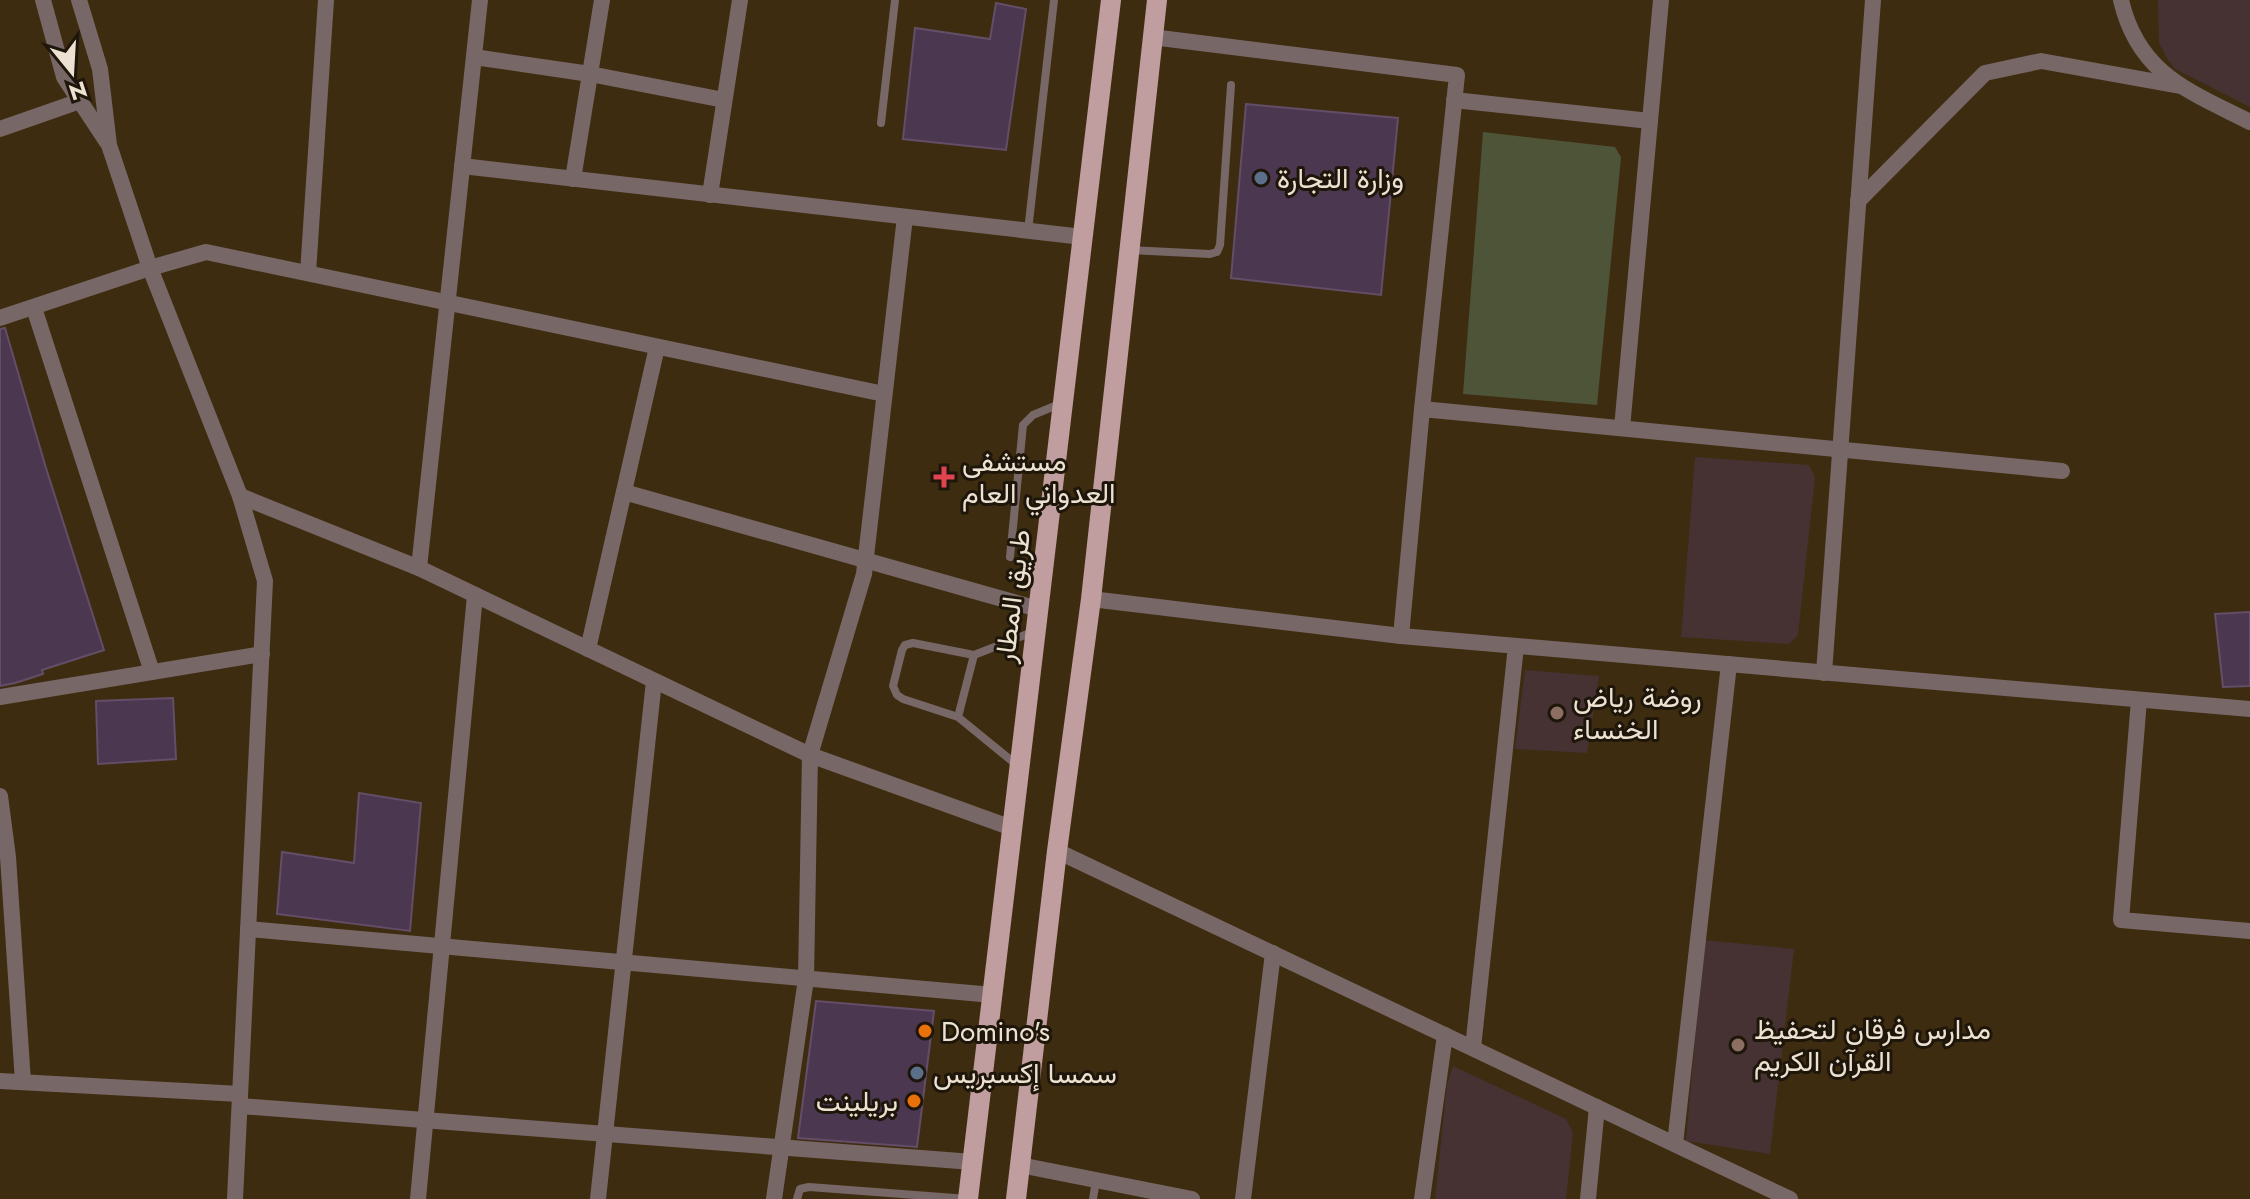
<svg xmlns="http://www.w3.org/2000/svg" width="2250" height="1199" viewBox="0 0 2250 1199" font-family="Jost,Vazirmatn,sans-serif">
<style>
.education{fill:#463133}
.green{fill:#4e5438}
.building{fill:#4c3750;stroke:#634d67;stroke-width:2}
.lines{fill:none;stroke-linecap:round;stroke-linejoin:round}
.lane{stroke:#786767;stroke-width:8}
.street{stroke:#786767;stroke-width:16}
.primary{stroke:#c09d9e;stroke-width:20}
.service-dot{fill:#5c6f8a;stroke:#1e160a;stroke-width:3}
.health-dot{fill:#e0444e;stroke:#1e160a;stroke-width:3}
.education-dot{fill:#8d6e63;stroke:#1e160a;stroke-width:3}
.food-dot{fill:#e8710a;stroke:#1e160a;stroke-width:3}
.labels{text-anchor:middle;stroke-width:6;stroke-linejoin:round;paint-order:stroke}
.poi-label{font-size:28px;fill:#ede2d2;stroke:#1e160a;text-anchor:start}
.street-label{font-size:28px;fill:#ede2d2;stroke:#1e160a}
</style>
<rect width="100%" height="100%" fill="#3e2c10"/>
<g class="education">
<polygon points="2158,0 2250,0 2250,107 2175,69 2166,57 2159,42"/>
<polygon points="1695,457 1809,465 1815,477 1798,635 1789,644 1681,637"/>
<polygon points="1525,670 1599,676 1587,753 1515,749"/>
<polygon points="1704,940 1794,949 1770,1154 1686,1141"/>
<polygon points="1453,1066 1566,1119 1573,1133 1566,1199 1435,1199 1447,1085"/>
</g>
<polygon class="green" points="1483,132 1615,147 1621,157 1597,405 1463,394"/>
<g class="building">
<polygon points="996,3 1026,9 1006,150 903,139 915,28 990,39"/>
<polygon points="1246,104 1398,118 1381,295 1231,278"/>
<polygon points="5,328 46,468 104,650 42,670 43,674 15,683 0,686 0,329"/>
<polygon points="2250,612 2250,686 2223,687 2215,614"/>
<polygon points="173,698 176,759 98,764 96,701"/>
<polygon points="359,793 421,803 410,931 277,914 282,852 354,863"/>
<polygon points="816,1001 934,1011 917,1147 798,1138"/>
</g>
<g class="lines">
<g class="lane">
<polyline points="881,123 895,0"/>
<polyline points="1028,231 1054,0"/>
<polyline points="1129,250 1210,254 1217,252 1220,245 1231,85"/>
<polyline points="1010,557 1023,425 1033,415 1062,403"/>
<polyline points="958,717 903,699 897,695 893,686 902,650 905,645 913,643 974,655"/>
<polyline points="1018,766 958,717 974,655 1035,631"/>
<polyline points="797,1199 800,1189 809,1187 968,1199"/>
<polyline points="1093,1199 1096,1180"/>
</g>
<g class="street">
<polyline points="43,0 64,77 107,142"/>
<polyline points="79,0 100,69 109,145 150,268 240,496 265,581 235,1199"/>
<path d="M2121,0C2138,74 2189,91 2250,122"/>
<polyline points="1152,37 1457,75 1422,409 1401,636"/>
<polyline points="474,57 590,74 724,100"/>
<polyline points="1454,100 1650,121"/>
<polyline points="0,129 80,101"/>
<polyline points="462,166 1083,237"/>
<polyline points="573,179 602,0"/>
<polyline points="710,195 740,0"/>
<polyline points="1858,201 1985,73 2041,61 2180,86"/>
<polyline points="308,273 326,0"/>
<polyline points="34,308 152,672"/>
<polyline points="0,318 150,268 206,252 884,394"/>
<polyline points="1422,409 2062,471"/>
<polyline points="1622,428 1661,0"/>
<polyline points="624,492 1038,609"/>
<polyline points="240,496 419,568 810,755 1012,828"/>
<polyline points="419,568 480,0"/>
<polyline points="1091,599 1401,636 2250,709"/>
<polyline points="588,649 657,347"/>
<polyline points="1824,673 1873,0"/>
<polyline points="0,697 262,654"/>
<polyline points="2139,700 2121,920 2250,931"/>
<polyline points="0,796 8,857 23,1082"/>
<polyline points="1057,851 1790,1199"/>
<polyline points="248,929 993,995"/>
<polyline points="1473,1048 1516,646"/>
<polyline points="0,1081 240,1094"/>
<polyline points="240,1106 973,1162"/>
<polyline points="1675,1144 1729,664"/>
<polyline points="1020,1165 1192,1199"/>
<polyline points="418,1199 475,595"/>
<polyline points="598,1199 654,681"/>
<polyline points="774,1199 806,979 810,755 864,574 905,217"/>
<polyline points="1243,1199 1273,953"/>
<polyline points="1422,1199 1445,1035"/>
<polyline points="1588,1199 1597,1107"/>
</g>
<g class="primary">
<polyline points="968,1199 1111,0"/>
<polyline points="1016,1199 1057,851 1091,599 1157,0"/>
</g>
</g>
<g class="service-dot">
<circle cx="1261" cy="178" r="8"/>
<circle cx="917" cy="1073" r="8"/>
</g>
<path class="health-dot" d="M940 465h8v8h8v8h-8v8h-8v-8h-8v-8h8z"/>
<g class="education-dot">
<circle cx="1557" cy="713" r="8"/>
<circle cx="1738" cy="1045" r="8"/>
</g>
<g class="food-dot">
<circle cx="925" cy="1031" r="8"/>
<circle cx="914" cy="1101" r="8"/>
</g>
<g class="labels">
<g class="poi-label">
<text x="1277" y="188">وزارة التجارة</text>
<text x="962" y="471">مستشفى<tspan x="962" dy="32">العدواني العام</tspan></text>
<text x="1573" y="707">روضة رياض<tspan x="1573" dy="32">الخنساء</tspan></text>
<text x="1754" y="1039">مدارس فرقان لتحفيظ<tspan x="1754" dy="32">القرآن الكريم</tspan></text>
<text x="941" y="1041">Domino's</text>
<text x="933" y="1083">سمسا إكسبريس</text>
<text x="898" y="1111" text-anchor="end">بريلينت</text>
</g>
<g class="street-label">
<text transform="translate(1012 596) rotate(-83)" y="10">طريق المطار</text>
</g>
</g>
<g transform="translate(72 72) rotate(162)" stroke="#1e160a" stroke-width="6" paint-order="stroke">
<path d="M0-6L14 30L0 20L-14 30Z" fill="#ede2d2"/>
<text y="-12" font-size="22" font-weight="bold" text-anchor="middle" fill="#ede2d2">N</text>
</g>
</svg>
